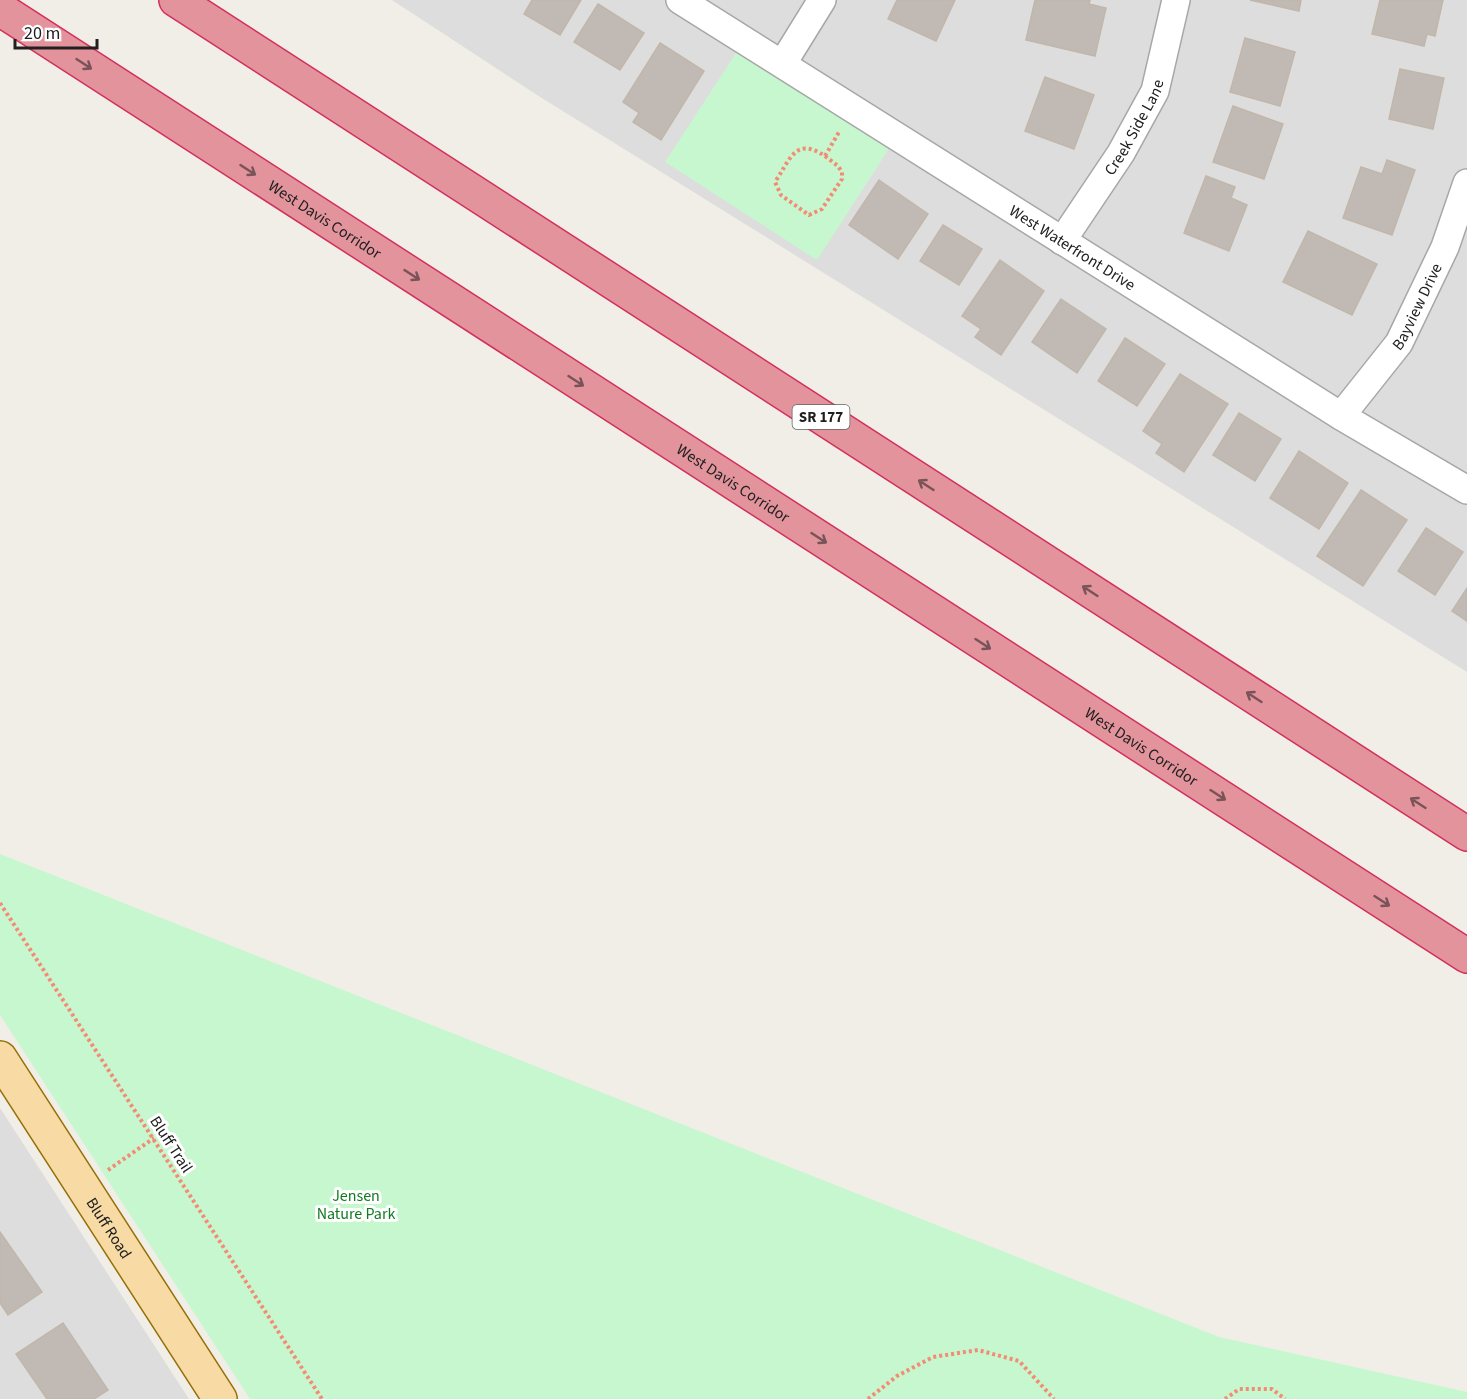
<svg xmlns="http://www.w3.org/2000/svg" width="1467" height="1399" viewBox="0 0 1467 1399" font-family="'Source Sans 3',sans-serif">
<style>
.residential{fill:#dedddd}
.park{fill:#c7f7ce}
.building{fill:#c1bab4;stroke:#c1b6aa;stroke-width:1.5}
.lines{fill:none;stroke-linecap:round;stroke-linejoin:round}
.minor-casing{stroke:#a7a7a7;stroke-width:30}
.major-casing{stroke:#957007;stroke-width:36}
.highway-casing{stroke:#d32f5c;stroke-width:36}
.path{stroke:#f48b75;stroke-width:4;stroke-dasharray:3 3;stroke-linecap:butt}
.minor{stroke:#fff;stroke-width:27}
.major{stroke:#f8daa5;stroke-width:33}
.highway{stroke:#e3939c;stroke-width:33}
.oneway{stroke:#785458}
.labels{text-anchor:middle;stroke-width:6;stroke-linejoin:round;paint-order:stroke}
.shield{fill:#fff;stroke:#636363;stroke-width:1.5}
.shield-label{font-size:15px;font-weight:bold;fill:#202020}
.street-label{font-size:16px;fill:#202020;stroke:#fff}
.park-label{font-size:16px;fill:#117b21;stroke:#fff}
</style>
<rect width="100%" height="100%" fill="#f0eee7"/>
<g class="residential">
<polygon points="392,0 1467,0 1467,672 537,95"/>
<polygon points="0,1108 189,1399 0,1399"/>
</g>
<g class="park">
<polygon points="740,47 892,144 817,260 665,162"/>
<polygon points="0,854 1219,1337 1467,1392 1467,1399 250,1399 0,1015"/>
</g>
<g class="building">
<polygon points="532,0 581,0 560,35 524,14"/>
<polygon points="897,0 955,0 936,41 888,19"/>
<polygon points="1035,0 1090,0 1089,4 1106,8 1095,56 1026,40"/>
<polygon points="1250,0 1301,0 1299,11"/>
<polygon points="1380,0 1443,0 1435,36 1427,34 1424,46 1372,34"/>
<polygon points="598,4 644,33 620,70 574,42"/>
<polygon points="1245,38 1295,52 1280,106 1230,92"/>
<polygon points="660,43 704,71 661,140 633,122 639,113 623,102"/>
<polygon points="1400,69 1444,78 1433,129 1389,119"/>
<polygon points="1045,77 1094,95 1074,149 1025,131"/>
<polygon points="1233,106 1283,124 1264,179 1213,162"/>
<polygon points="1387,160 1415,170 1392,235 1343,218 1361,167 1382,174"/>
<polygon points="1206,176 1235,187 1231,198 1247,205 1229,251 1184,233"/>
<polygon points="879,180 928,214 898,259 849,225"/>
<polygon points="943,225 982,249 959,285 920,261"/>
<polygon points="1308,231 1377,264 1352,315 1283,282"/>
<polygon points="1000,260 1044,291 1001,355 975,337 981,329 962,316"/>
<polygon points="1061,299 1106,329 1077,373 1032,342"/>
<polygon points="1125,338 1165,364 1137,406 1098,381"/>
<polygon points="1180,374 1228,404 1184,472 1156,453 1162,444 1143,431"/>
<polygon points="1239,413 1281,439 1255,481 1213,455"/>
<polygon points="1299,451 1348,483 1319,529 1270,498"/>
<polygon points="1361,490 1407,520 1363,586 1317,556"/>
<polygon points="1426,528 1463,552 1435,595 1398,571"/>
<polygon points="1467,588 1467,621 1452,611"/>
<polygon points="0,1232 42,1292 8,1315 0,1303"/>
<polygon points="63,1323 108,1390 94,1399 47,1399 16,1354"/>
</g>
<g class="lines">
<defs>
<g id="minor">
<path id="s1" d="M680,0L1341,416L1467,490"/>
<polyline points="783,63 822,0"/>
<path id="s2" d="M1062,241L1121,153L1155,91L1176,0"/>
<path id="s3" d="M1341,416L1399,343L1445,247L1467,183"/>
</g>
<g id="major">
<path id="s4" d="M0,1058L220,1399"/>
</g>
<g id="highway">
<polyline points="176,0 1467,834"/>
<path id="s5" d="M0,9L1467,956"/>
</g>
</defs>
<use href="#minor" class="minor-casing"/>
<use href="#major" class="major-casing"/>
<use href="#highway" class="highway-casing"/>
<g class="path">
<path d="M825,156L838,166L842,172V179L822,209L809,215L781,195L775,182C790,160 795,136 825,156L839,132"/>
<polyline points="0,903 322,1399"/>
<polyline points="108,1170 154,1138"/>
<polyline points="868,1399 897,1376 933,1357 978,1350 1019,1361 1054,1399"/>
<polyline points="1225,1399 1239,1389 1272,1389 1285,1399"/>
</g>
<use href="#minor" class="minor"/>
<use href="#major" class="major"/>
<use href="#highway" class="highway"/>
</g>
<defs><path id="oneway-shaft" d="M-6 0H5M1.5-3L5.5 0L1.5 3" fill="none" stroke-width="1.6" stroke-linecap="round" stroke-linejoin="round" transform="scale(1.5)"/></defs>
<g class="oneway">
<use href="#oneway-shaft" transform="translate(84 64) rotate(33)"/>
<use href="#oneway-shaft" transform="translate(248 170) rotate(33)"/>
<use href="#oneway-shaft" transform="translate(412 275) rotate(33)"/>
<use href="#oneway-shaft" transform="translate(576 381) rotate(33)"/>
<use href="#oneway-shaft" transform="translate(926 485) rotate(-147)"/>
<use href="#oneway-shaft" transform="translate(819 538) rotate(33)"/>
<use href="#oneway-shaft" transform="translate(1090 591) rotate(-147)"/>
<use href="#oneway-shaft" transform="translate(983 644) rotate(33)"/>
<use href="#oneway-shaft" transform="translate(1254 697) rotate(-147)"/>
<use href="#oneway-shaft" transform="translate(1218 795) rotate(33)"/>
<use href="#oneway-shaft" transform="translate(1418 803) rotate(-147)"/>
<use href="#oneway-shaft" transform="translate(1382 901) rotate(33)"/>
</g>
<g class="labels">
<rect class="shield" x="792.5" y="405" width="57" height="24" rx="4.5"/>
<g class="shield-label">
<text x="821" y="422">SR 177</text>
</g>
<g class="street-label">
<text dy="6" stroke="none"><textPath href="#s2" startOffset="135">Creek Side Lane</textPath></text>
<text dy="6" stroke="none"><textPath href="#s5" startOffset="387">West Davis Corridor</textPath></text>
<text dy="6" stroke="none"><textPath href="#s1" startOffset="464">West Waterfront Drive</textPath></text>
<text dy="6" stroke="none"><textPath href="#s3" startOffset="134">Bayview Drive</textPath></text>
<text dy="6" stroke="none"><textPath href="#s5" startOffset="873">West Davis Corridor</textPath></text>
<text dy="6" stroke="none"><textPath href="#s5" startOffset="1359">West Davis Corridor</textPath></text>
<text transform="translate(172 1144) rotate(57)" y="6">Bluff Trail</text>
<text dy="6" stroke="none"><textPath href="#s4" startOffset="202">Bluff Road</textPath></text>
</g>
<g class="park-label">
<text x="356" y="1201">Jensen<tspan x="356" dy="18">Nature Park</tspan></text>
</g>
</g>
<path d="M15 39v9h82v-9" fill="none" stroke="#202020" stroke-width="3"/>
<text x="24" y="39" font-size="18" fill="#202020" stroke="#ffffff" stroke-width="4.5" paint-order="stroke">20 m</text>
</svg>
